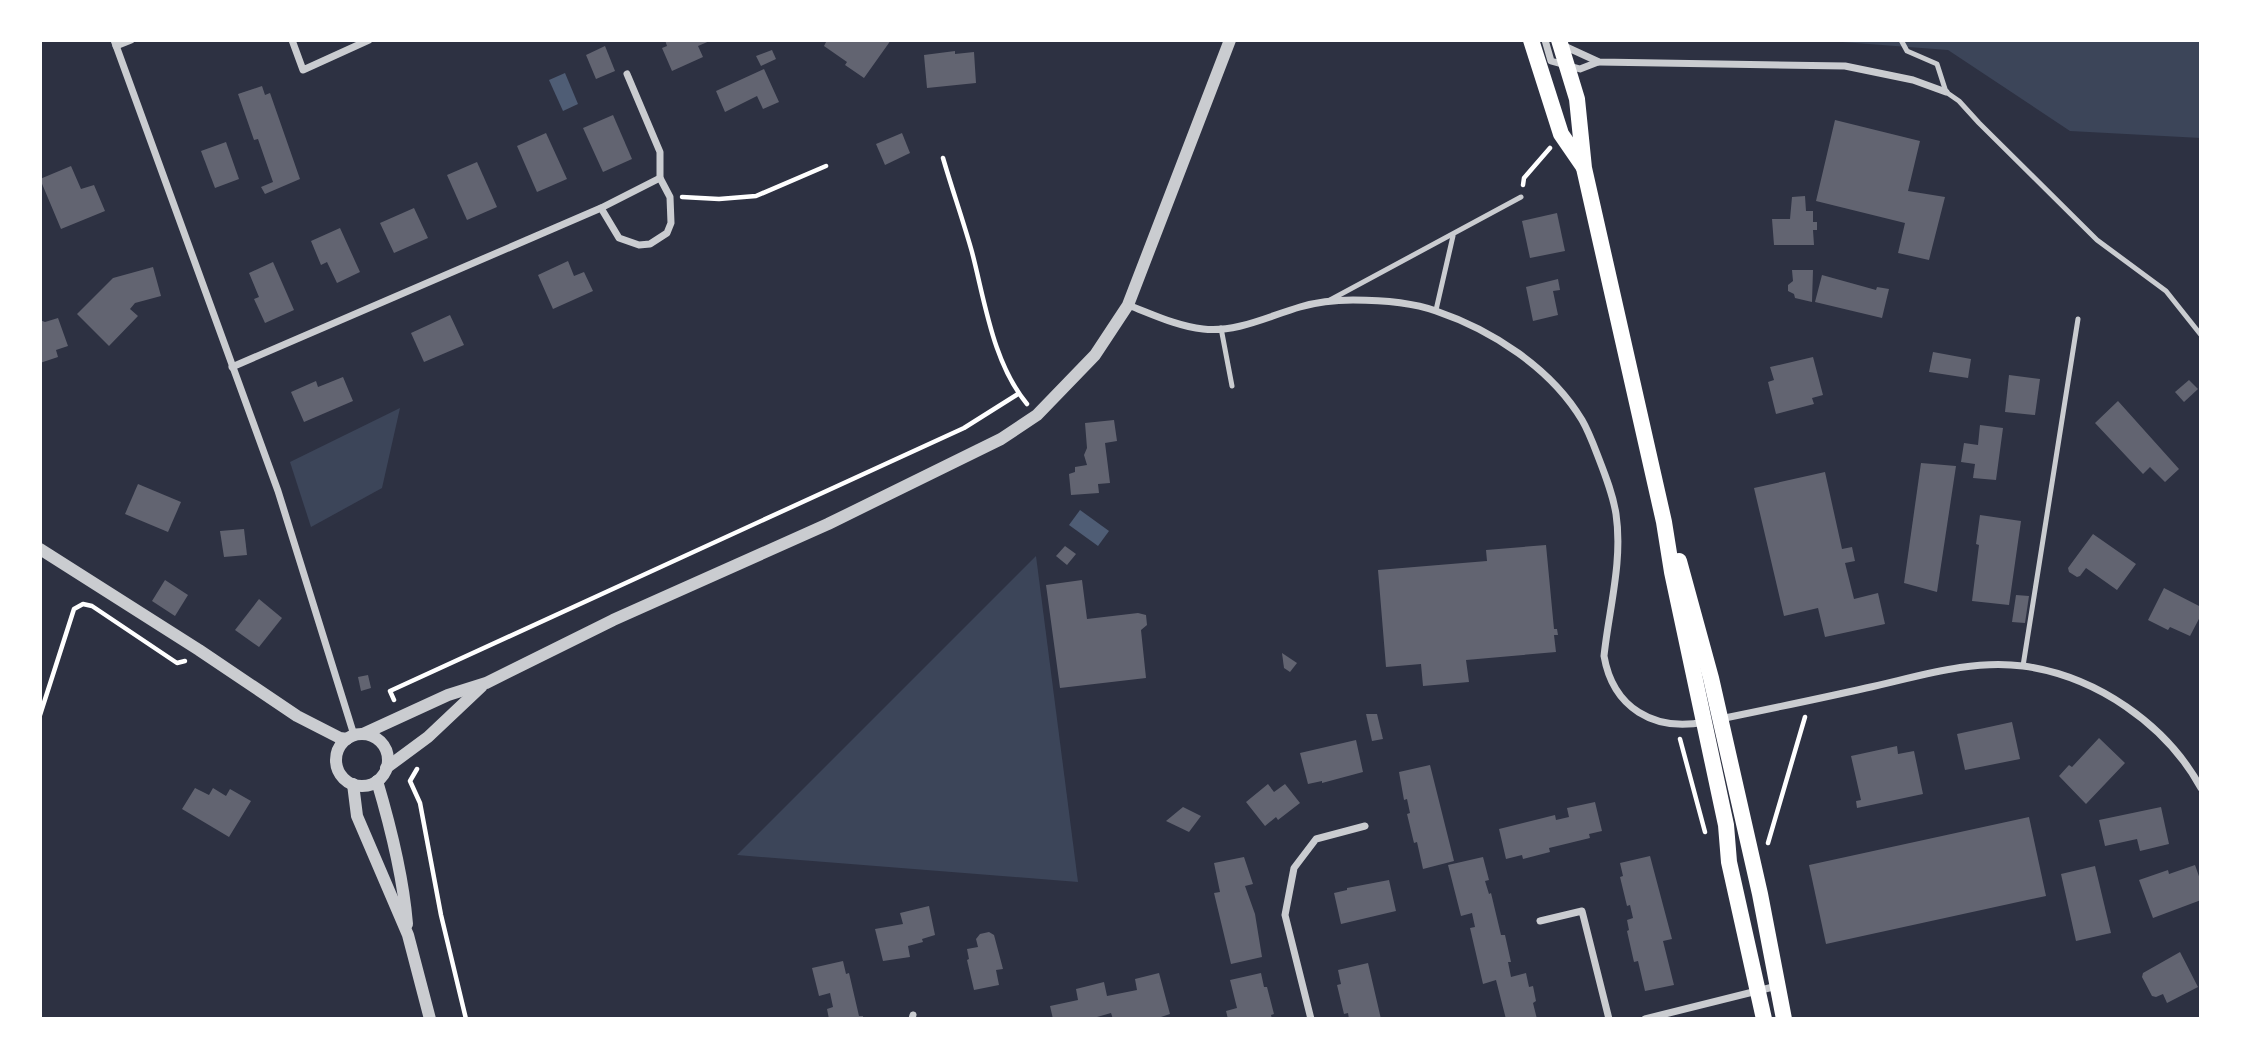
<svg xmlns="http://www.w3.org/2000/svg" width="2241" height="1059" viewBox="0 0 2241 1059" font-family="'Noto Sans',sans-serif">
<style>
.green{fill:#3c4559}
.water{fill:#4f5d75}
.building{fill:#626471}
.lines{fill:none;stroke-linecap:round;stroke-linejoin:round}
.path{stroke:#fff;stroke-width:4.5}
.service{stroke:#caccd0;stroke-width:5}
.minor{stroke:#caccd0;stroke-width:7}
.tertiary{stroke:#caccd0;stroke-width:12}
.primary{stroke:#fff;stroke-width:16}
</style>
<rect width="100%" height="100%" fill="#2d3142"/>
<g class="green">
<polygon points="1816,40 2201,40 2201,138 2070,131 1948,50"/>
<polygon points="400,408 382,488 311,527 290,462"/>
<polygon points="1036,556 1078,882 737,855"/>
</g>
<g class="water">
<polygon points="565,73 578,104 563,111 549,80"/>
<polygon points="1080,510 1109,531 1098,546 1069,525"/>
</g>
<g class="building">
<polygon points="665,40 712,40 698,46 703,57 672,71 662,48 667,46"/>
<polygon points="827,40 891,40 864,78 845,65 847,62 824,46"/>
<polygon points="605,46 615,71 596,79 586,55"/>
<polygon points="772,50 776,59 761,66 756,56"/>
<polygon points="955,51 955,54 974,52 976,83 927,88 924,55"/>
<polygon points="764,69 779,102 763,109 757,96 725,112 716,91"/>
<polygon points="262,86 265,95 270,93 300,179 265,194 261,187 273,182 258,139 254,140 238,94"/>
<polygon points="613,115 632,159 603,172 583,128"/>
<polygon points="1835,120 1920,141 1908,191 1945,197 1929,260 1898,253 1905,223 1816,201"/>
<polygon points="546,133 567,179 537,192 517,146"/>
<polygon points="902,133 910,153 885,165 876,144"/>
<polygon points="226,142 239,179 215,188 201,151"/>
<polygon points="477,162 497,207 467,220 447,175"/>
<polygon points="71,166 81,189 94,185 105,211 61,229 40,179"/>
<polygon points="1805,196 1806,211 1813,211 1813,222 1817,222 1817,230 1813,230 1814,245 1774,245 1772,219 1790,219 1792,197"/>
<polygon points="414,208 428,238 394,253 380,223"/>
<polygon points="1557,213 1565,251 1530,258 1522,221"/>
<polygon points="340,228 360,272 337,283 327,262 321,265 311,241"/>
<polygon points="568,261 574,276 584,272 593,291 553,309 538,275"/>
<polygon points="273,262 294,310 265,323 254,299 259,297 249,273"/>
<polygon points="153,267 161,296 135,303 130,309 138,316 109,346 77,314 113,278"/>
<polygon points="1792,270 1813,270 1812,302 1795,298 1794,294 1788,291 1788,285 1793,281"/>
<polygon points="1822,275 1876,290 1877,287 1889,289 1882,318 1815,302"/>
<polygon points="1558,279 1560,290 1553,291 1558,315 1533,321 1526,287"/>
<polygon points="450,315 464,345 424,362 411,333"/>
<polygon points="58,318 68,346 56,350 58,357 40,363 40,320 45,322"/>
<polygon points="1933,352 1971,359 1968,378 1929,372"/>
<polygon points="1813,357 1823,395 1812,398 1814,404 1776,414 1768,382 1774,380 1770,367"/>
<polygon points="2009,375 2040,379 2035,415 2005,412"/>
<polygon points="343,377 353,401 304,422 291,392 316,381 318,387"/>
<polygon points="2189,380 2198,389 2184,402 2175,392"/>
<polygon points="2118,401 2179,469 2165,482 2150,467 2143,474 2095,423"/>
<polygon points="1114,420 1117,441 1105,443 1110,483 1098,484 1099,493 1071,495 1069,474 1075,472 1075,467 1087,465 1084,455 1087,448 1085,423"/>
<polygon points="1980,425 2003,428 1996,480 1973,478 1975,464 1961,462 1964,443 1978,445"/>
<polygon points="1921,463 1956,466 1937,592 1904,583"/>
<polygon points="1825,472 1842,549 1852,547 1855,561 1845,563 1854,599 1878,593 1885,624 1825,637 1818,608 1784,616 1754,488"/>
<polygon points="138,484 181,502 168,532 125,514"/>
<polygon points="1980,515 2021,521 2009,605 1972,601 1979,545 1976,544"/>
<polygon points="244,529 247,555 224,557 220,531"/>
<polygon points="2093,534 2136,564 2117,590 2086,568 2080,576 2077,577 2069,572 2068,568"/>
<polygon points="1546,545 1554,629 1557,629 1558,635 1554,635 1556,652 1466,660 1469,682 1423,686 1421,664 1386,667 1378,570 1487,561 1486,550"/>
<polygon points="1065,546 1076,554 1067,565 1056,556"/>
<polygon points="165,580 188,595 175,616 152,601"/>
<polygon points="1082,580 1087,619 1138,613 1146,615 1147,625 1141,630 1146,678 1060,688 1046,585"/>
<polygon points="2164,588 2201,607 2201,615 2190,636 2170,627 2168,630 2148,620"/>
<polygon points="2016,595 2029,596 2025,623 2012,622"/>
<polygon points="259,599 282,618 259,647 235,630"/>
<polygon points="1282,653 1297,663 1290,672 1284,668"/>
<polygon points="368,675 371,688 361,691 358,677"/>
<polygon points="1366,714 1377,714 1383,739 1372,741"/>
<polygon points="2012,722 2020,759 1965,770 1957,734"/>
<polygon points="2099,738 2125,763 2086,804 2059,776 2069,765 2072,767"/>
<polygon points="1356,740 1363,772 1322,783 1322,781 1308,784 1300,753"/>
<polygon points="1897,746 1898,754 1914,751 1923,794 1857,808 1856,801 1861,800 1851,756"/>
<polygon points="1430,765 1454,861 1423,869 1417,842 1414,843 1407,814 1410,813 1407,799 1404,800 1399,772"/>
<polygon points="1268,784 1274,792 1285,784 1300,803 1278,820 1276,817 1265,826 1246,802"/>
<polygon points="195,788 209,795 213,788 226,796 230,789 251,801 229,837 182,809"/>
<polygon points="1595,802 1602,831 1589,834 1590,838 1549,848 1550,852 1523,859 1522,855 1506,859 1499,829 1555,815 1556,820 1569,817 1567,808"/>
<polygon points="1183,807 1201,816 1189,832 1166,821"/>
<polygon points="2161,807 2169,844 2140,851 2137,839 2105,846 2099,820"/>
<polygon points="2029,817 2046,896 1826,944 1809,865"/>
<polygon points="1650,856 1672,939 1663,941 1674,985 1645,991 1638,961 1634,962 1627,931 1629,930 1627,920 1633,918 1630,905 1627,906 1620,877 1623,876 1620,863"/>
<polygon points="1244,857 1253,884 1245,886 1255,914 1262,957 1231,964 1214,893 1220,892 1214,863"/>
<polygon points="1483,857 1489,880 1485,881 1489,894 1491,893 1501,935 1505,935 1511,962 1508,962 1511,977 1526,973 1529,987 1533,986 1536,1001 1533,1003 1537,1019 1506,1019 1496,980 1483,984 1470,928 1475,927 1472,913 1461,916 1448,865"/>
<polygon points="2195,865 2201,882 2201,900 2153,918 2139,880 2168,870 2169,874"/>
<polygon points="2095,866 2111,933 2076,941 2061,874"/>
<polygon points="1389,880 1396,911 1341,924 1334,893 1347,890 1347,888"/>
<polygon points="929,906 935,935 922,939 923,942 908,946 910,957 883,961 875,929 903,924 900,913"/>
<polygon points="989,932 994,935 1003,969 996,970 999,985 974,990 967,960 969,959 967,949 978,947 976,939 980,934"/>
<polygon points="2180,952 2198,987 2167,1003 2163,994 2156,997 2152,996 2142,977 2143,973"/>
<polygon points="843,961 846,974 849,973 859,1016 863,1016 863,1019 829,1019 827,1009 833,1007 830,993 819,996 812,968"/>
<polygon points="1368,963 1381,1019 1349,1019 1348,1013 1344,1014 1337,985 1341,984 1338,970"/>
<polygon points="1159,973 1170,1014 1155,1019 1113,1019 1111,1013 1097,1017 1098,1019 1053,1019 1050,1006 1078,1000 1076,989 1104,982 1107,996 1137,990 1135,979"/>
<polygon points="1261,973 1264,987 1267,987 1274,1014 1271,1015 1272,1019 1228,1019 1226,1011 1237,1008 1230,980"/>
</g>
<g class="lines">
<g class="path">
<path d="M943,158C952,189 963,220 972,252C985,302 993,363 1027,404"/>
<polyline points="1523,185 1524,178 1550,148"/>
<polyline points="682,197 719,199 756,196 826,166"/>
<polyline points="394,700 390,691 964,428 1018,394"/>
<polyline points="40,715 74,609 83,604 92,606 177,663 185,661"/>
<polyline points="1680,739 1705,832"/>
<polyline points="417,769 410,781 420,803 441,915 466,1019"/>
<polyline points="1768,843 1805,717"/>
</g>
<g class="service">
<polyline points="1901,40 1907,51 1937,64 1946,92 1959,101 1979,123 2097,240 2166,291 2201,335"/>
<polyline points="1330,300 1521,197"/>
<polyline points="1436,310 1453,236"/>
<polyline points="1221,328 1232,386"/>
<polyline points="2023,666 2078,319"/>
</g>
<g class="minor">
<polyline points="114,40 278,491 354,735"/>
<polyline points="292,40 303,70 369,40"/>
<polyline points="1545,40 1551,61 1580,69 1598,62"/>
<polyline points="1562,45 1599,62 1845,66 1913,80 1946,92"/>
<polyline points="116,46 131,40"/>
<polyline points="601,208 660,178"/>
<path d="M1128,305C1152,314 1176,326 1203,329C1236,333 1269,316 1300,307C1317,302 1335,300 1353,300C1380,300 1411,302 1436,311C1492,330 1551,368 1582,420C1589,432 1594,446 1599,459C1606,477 1613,495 1616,514C1623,561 1609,609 1604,656C1613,708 1654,732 1705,722"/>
<polyline points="232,367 601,208 619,238 639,245 650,244 667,233 671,223 670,197 660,178 660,152 627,74"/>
<path d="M1720,719C1769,709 1818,699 1866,688C1917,677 1970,659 2023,666C2096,676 2166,724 2201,788"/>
<polyline points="1540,921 1582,911 1609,1019"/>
<polyline points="912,1019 913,1015"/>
<polyline points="1311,1019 1285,915 1294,868 1316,839 1365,826"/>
<polyline points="1645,1019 1777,986"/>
</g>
<g class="tertiary">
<polyline points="40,549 199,650 297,716 340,738 347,739"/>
<polyline points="363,734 448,695 486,683 613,620 828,524 1001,439 1037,415 1095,355 1128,305 1230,40"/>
<circle cx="362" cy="760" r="26"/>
<polyline points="386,768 428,737 481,687"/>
<path d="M377,781C391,828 403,875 407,924"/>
<polyline points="353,784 357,816 408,935 430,1019"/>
</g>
<g class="primary">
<polyline points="1531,40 1561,134 1583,166"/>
<polyline points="1559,40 1577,99 1584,168 1664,522 1672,572 1726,825 1729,862 1764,1019"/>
<polyline points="1679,561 1711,678 1760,894 1784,1019"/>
</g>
</g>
<rect width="2241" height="1059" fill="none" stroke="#ffffff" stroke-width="84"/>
</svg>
